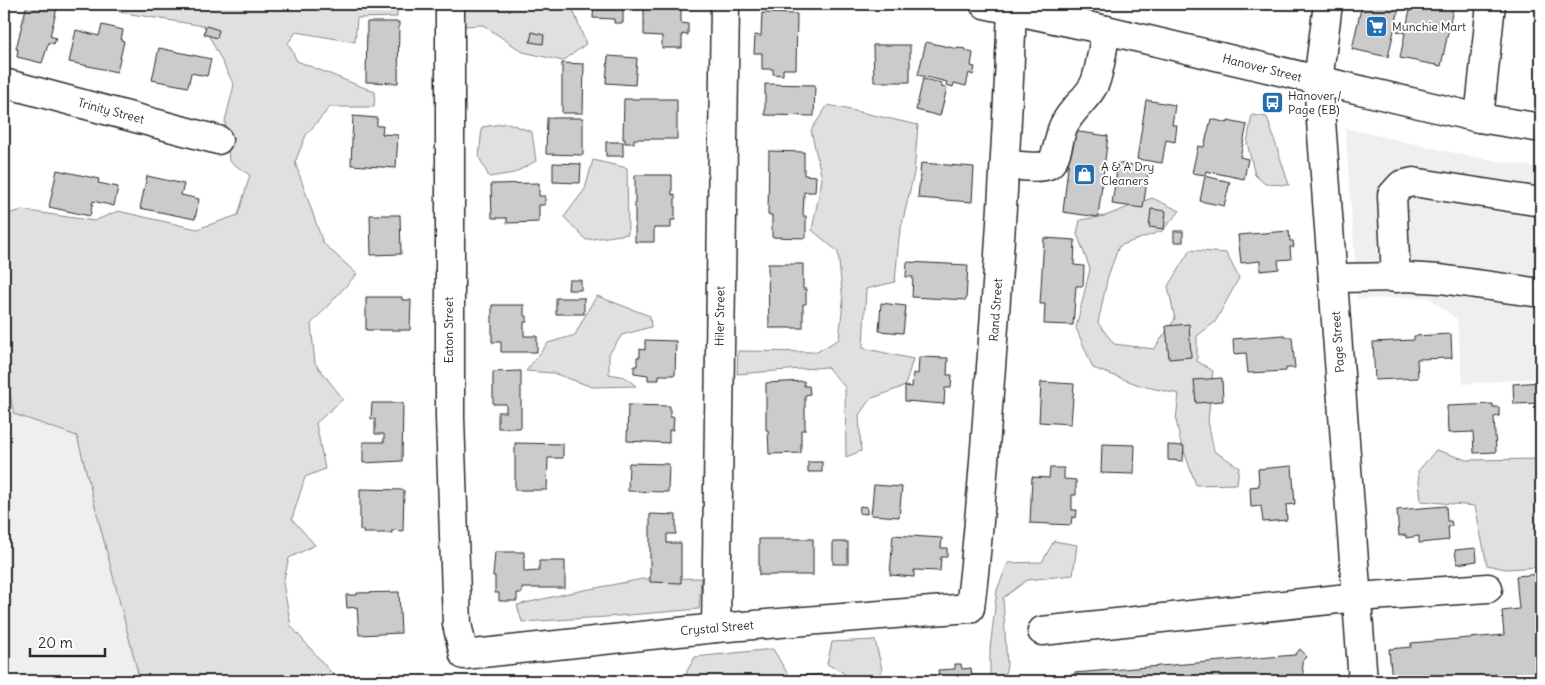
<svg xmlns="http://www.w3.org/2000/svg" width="1545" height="685" viewBox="0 0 1545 685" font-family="Delius,sans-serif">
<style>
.built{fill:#efefef}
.green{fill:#e0e0e0;stroke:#868686}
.building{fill:#cbcbcb;stroke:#2b2b2b}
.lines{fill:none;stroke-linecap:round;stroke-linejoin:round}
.minor-casing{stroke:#2b2b2b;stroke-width:31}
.major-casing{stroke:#2b2b2b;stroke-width:31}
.minor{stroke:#fff;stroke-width:28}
.major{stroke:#fff;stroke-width:28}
.labels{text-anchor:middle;stroke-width:4;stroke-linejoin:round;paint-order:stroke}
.poi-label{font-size:12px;fill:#2b2b2b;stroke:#fff;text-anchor:start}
.street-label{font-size:12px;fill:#2b2b2b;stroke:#fff}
</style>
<rect width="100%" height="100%" fill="#fff"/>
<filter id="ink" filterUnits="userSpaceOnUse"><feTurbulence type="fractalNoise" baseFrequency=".02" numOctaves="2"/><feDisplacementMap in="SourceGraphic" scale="10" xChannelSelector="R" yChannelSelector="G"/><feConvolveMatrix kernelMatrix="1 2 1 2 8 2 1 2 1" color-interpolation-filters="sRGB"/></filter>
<g filter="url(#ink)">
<g class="built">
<polygon points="1345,128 1468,156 1541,168 1541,378 1463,384 1457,319 1428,297 1358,299"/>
<polygon points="4,366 14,414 77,436 140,681 4,681"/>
</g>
<g class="green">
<polygon points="121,4 397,4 397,17 357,18 355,42 296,32 288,43 297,61 375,92 374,107 330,107 306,135 295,162 323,243 357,274 311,324 315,363 343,399 316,423 325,469 305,477 292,519 315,545 289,558 283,583 291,626 335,677 334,681 140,681 77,436 14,414 4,366 4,208 8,214 22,210 94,221 118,211 197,229 238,215 250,175 229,161 225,121 234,85 204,26 119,12"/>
<polygon points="465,4 571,4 586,44 563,61 523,52 483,25 464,26"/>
<polygon points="828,105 918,125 914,173 899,237 895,282 866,289 863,348 913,359 905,386 870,399 859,415 861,451 846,457 845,387 827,367 737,374 738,351 817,352 839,339 843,302 838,252 812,230 822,179 811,130"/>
<polygon points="1252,115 1267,117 1289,185 1265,184 1255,175 1247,143"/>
<polygon points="508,123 532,132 536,161 514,173 489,177 479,157 482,127"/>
<polygon points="593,160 627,168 628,234 586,240 564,217 585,189"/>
<polygon points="1152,198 1180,211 1162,231 1119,246 1108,276 1098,323 1114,344 1154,349 1175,319 1168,286 1190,250 1226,253 1239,278 1215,322 1197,336 1197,361 1213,371 1208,421 1214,451 1239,467 1237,484 1196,485 1180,440 1176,420 1179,394 1142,386 1093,368 1076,328 1090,269 1077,234 1080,220 1105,216"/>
<polygon points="597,296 650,316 651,327 622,335 609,354 609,374 625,377 636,386 592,387 553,373 526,371 548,343 575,335 589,308"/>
<polygon points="1436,450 1467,460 1541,459 1541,567 1505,569 1487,565 1475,506 1421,501 1418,471"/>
<polygon points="1054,541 1077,545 1073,575 1027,580 1003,598 1007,666 1003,681 990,681 990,649 997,590 1008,563 1042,562"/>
<polygon points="701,578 699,609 606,617 522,622 517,605 569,593 643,579"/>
<polygon points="875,640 882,669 876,681 853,681 842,672 827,664 832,642"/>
<polygon points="773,649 792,681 744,680 735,681 685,681 687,671 695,657"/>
</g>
<g class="building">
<polygon points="27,4 58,4 50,36 56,38 54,44 49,42 42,63 17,57 18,49 16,49"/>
<polygon points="594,4 623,4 623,23 614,23 614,19 593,18"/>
<polygon points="644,4 681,4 681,23 688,24 688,35 682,34 682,48 662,48 662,36 644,35"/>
<polygon points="1221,4 1248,4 1247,6 1245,5 1243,10"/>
<polygon points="1362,4 1400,4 1388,57 1352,49"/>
<polygon points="1411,4 1454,4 1441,66 1400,58 1405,33 1397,31 1399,22 1407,24"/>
<polygon points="4,9 7,9 5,18 10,19 7,29 4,28"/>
<polygon points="762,13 797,14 796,69 783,69 783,75 773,74 773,69 762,69 762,53 754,53 755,35 761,36"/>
<polygon points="367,22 399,22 398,83 366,82"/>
<polygon points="102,25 123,30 121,40 124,41 117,72 69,62 76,30 99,36"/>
<polygon points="206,26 219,30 217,38 204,34"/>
<polygon points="532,32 544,35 543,44 530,42"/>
<polygon points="926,42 958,49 958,48 966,49 966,51 973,53 971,66 975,67 973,75 969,73 966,86 954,83 953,87 946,85 947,82 918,75"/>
<polygon points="873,45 910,45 910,82 874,82"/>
<polygon points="159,48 211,59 207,76 191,73 188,87 152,80"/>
<polygon points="608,56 637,58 635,85 606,83"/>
<polygon points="562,63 584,64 583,113 562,113"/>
<polygon points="923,79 942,83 941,87 947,88 940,116 916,110"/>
<polygon points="765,84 815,85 814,116 765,115"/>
<polygon points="624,99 677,99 677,139 634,139 634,143 625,143 625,139 623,139"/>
<polygon points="1146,100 1175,105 1172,125 1177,125 1175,142 1166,140 1162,163 1137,159"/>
<polygon points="353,116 377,118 377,126 383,126 382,134 398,135 396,168 351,165"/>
<polygon points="547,118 583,118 583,155 546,154"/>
<polygon points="1211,119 1228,123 1228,121 1247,125 1240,157 1248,159 1244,179 1206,171 1205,175 1192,173 1198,146 1204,147"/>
<polygon points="1072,131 1108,136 1098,217 1063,212"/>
<rect x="606" y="142" width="17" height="14"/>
<polygon points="769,151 804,152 804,175 816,176 815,192 804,192 803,216 806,216 806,238 772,237 772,215 768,215"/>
<polygon points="553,163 581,164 580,183 553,182"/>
<polygon points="921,163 974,167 972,202 918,198"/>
<polygon points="1118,163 1149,167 1143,208 1112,204"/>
<polygon points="57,170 99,179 98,183 118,187 114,206 93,201 90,216 49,207"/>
<polygon points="635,175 672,175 672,195 675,194 675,220 671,220 671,228 654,228 654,242 635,242"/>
<polygon points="147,176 184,184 181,195 199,199 195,219 140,208"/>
<polygon points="1205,176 1230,182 1224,206 1200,201"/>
<polygon points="539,183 539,196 545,196 545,205 539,205 539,222 507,223 507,218 492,218 491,184"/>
<polygon points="1151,209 1166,211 1164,229 1149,227"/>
<polygon points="370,215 400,215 401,254 371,255"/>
<rect x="1174" y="231" width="9" height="11"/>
<polygon points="1289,231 1290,241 1293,241 1294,247 1290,247 1291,259 1278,260 1279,269 1260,271 1260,261 1241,263 1238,235"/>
<polygon points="1044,238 1075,240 1074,265 1084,266 1083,286 1076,286 1073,325 1044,324 1045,304 1040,304"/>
<polygon points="907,262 968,265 966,300 912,297 913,277 906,277"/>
<polygon points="768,264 803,264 803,289 806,289 806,304 803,304 803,328 769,328"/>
<polygon points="569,280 581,280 581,290 568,290"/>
<polygon points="366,297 402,297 402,300 411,300 410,330 366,330"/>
<rect x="556" y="298" width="28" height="16"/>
<polygon points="881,303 906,306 903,333 879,331"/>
<polygon points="492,305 524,305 524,316 527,316 527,322 524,322 524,336 537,336 537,352 501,352 501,342 492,342"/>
<polygon points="1189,324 1191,357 1169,359 1166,326"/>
<polygon points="1451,334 1452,358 1417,359 1418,378 1375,380 1373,342 1414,340 1414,336"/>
<polygon points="1284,335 1284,337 1292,337 1295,368 1286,368 1286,371 1248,373 1246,353 1234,354 1233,339"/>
<polygon points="645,340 676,341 675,375 659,375 659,380 648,380 648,375 634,373 634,366 637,366 637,357 640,357 640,349 645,350"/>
<polygon points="919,357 948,358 947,375 952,375 951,388 945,388 944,404 905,401 905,386 912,387 913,373 918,374"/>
<polygon points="521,371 521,428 498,428 498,412 506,412 506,404 493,404 493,372"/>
<polygon points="1222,378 1223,401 1196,403 1194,380"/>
<polygon points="804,381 804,386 809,386 810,394 805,395 805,430 801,430 801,453 769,454 768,430 766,430 766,383"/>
<polygon points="1041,382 1074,384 1071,424 1039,422"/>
<polygon points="1541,382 1541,403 1514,404 1513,384"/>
<polygon points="372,403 403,403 402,461 363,463 363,442 384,442 384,434 375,434 375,419 371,419"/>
<polygon points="1493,404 1493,407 1499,407 1499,416 1494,417 1496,452 1474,453 1473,432 1448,433 1447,406"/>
<polygon points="628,405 670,406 670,417 674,417 673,430 669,430 669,443 627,441"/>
<polygon points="515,443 563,444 563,458 548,458 547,490 515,490"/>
<polygon points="1102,444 1135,445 1134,474 1101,473"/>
<polygon points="1168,445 1184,446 1183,461 1168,460"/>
<rect x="808" y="462" width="14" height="10"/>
<polygon points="629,463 669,464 668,492 628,491"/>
<polygon points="1292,466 1295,504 1286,505 1287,520 1263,522 1261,506 1251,507 1250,487 1259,486 1258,469"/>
<polygon points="1050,468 1064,468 1064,479 1076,480 1076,495 1072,495 1072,510 1077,510 1076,518 1072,517 1071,525 1030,523 1032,477 1049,478"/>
<polygon points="874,485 902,487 899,517 871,515"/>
<polygon points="360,489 404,490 403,531 392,530 392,533 363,533 363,530 360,530"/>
<polygon points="860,506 867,507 867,514 859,513"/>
<polygon points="1446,506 1447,521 1451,521 1452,526 1448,527 1449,540 1419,543 1419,536 1406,538 1406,535 1399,536 1397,510"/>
<polygon points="650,514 676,515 676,534 667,534 667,543 681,543 681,583 650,582"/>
<polygon points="893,535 942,538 941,548 947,548 947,557 941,557 940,571 914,570 914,577 890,575"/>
<rect x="759" y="539" width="54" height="36"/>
<rect x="833" y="542" width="15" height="22"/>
<polygon points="1476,548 1477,561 1457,564 1455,550"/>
<polygon points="495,552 524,552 524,572 539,571 539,561 565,561 565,588 522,588 522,593 517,593 517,601 499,601 499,593 495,593 495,576 493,576"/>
<polygon points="1541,574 1541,681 1392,681 1389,649 1411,647 1411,643 1504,635 1502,611 1519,609 1516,576"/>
<polygon points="399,592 401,633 359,635 357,607 347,608 346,595 357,595 357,593"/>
<polygon points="1300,649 1307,656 1302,661 1304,681 1075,681 1074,673 1295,655"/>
<polygon points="955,664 961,664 962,669 971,668 972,681 939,681 938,670 955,669"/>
<polygon points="381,672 385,681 358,681"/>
<polygon points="835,674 836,681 801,681 801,676"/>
</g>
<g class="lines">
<defs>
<g id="minor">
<path d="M450,4V418L457,624L464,655L716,628L970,608C979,537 984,465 989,393C999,265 1007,138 1012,10"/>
<polyline points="1328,4 1318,81 1363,681"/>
<polyline points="4,83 218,140"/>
<polyline points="1479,118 1491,4"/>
<path d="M1006,165C1016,165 1039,169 1048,165C1057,161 1059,136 1063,127C1071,108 1091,96 1096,80C1101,64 1103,46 1106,30"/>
<polyline points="1333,278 1407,277 1440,279 1541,293"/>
<polyline points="1396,278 1392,195 1401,185 1413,182 1541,202"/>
<polyline points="716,628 725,4"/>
<polyline points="1042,631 1357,597 1488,588"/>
</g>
<polyline id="major" points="984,4 1106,30 1479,118 1541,128"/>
</defs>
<use href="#minor" class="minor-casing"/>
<use href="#major" class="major-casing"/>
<use href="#minor" class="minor"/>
<use href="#major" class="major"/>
</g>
</g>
<defs>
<symbol id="supermarket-square" viewBox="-11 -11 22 22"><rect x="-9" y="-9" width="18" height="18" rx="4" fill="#1f6fb2" stroke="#fff"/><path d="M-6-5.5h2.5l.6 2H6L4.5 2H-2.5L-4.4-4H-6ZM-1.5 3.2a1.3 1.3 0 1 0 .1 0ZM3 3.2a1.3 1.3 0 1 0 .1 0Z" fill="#fff"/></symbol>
<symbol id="bus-square" viewBox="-11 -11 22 22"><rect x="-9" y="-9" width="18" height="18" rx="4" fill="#1f6fb2" stroke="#fff"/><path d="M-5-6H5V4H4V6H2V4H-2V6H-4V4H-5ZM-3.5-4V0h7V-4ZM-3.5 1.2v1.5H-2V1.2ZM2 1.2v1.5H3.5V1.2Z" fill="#fff"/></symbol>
<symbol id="shop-square" viewBox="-11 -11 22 22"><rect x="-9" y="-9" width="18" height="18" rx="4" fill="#1f6fb2" stroke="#fff"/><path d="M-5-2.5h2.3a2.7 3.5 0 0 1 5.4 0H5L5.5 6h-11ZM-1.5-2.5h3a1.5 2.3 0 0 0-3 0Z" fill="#fff"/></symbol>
</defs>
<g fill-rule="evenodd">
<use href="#supermarket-square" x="1364" y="14" width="25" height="25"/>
<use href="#bus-square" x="1260" y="90" width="25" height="25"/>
<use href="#shop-square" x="1072" y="162" width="25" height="25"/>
</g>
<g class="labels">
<g class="poi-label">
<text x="1392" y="31">Munchie Mart</text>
<text x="1288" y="100">Hanover /<tspan x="1288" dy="14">Page (EB)</tspan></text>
<text x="1101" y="171">A &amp; A Dry<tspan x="1101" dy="14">Cleaners</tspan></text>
</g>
<g class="street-label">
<text transform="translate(1262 68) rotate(14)" y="4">Hanover Street</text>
<text transform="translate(111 111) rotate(15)" y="4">Trinity Street</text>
<text transform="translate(996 310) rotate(-86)" y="4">Rand Street</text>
<text transform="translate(720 316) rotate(-89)" y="4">Hiler Street</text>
<text transform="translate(449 330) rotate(-90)" y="4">Eaton Street</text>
<text transform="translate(1338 342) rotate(-94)" y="4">Page Street</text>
<text transform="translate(717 628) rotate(-5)" y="4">Crystal Street</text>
</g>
</g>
<rect width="1545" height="685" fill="none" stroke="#fff" stroke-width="20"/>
<rect x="10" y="10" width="1525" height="665" fill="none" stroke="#2b2b2b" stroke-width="2" filter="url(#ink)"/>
<path d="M30 648v8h75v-8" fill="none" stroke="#2b2b2b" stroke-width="2.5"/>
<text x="38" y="648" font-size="15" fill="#2b2b2b" stroke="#ffffff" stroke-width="4" paint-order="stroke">20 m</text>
</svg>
